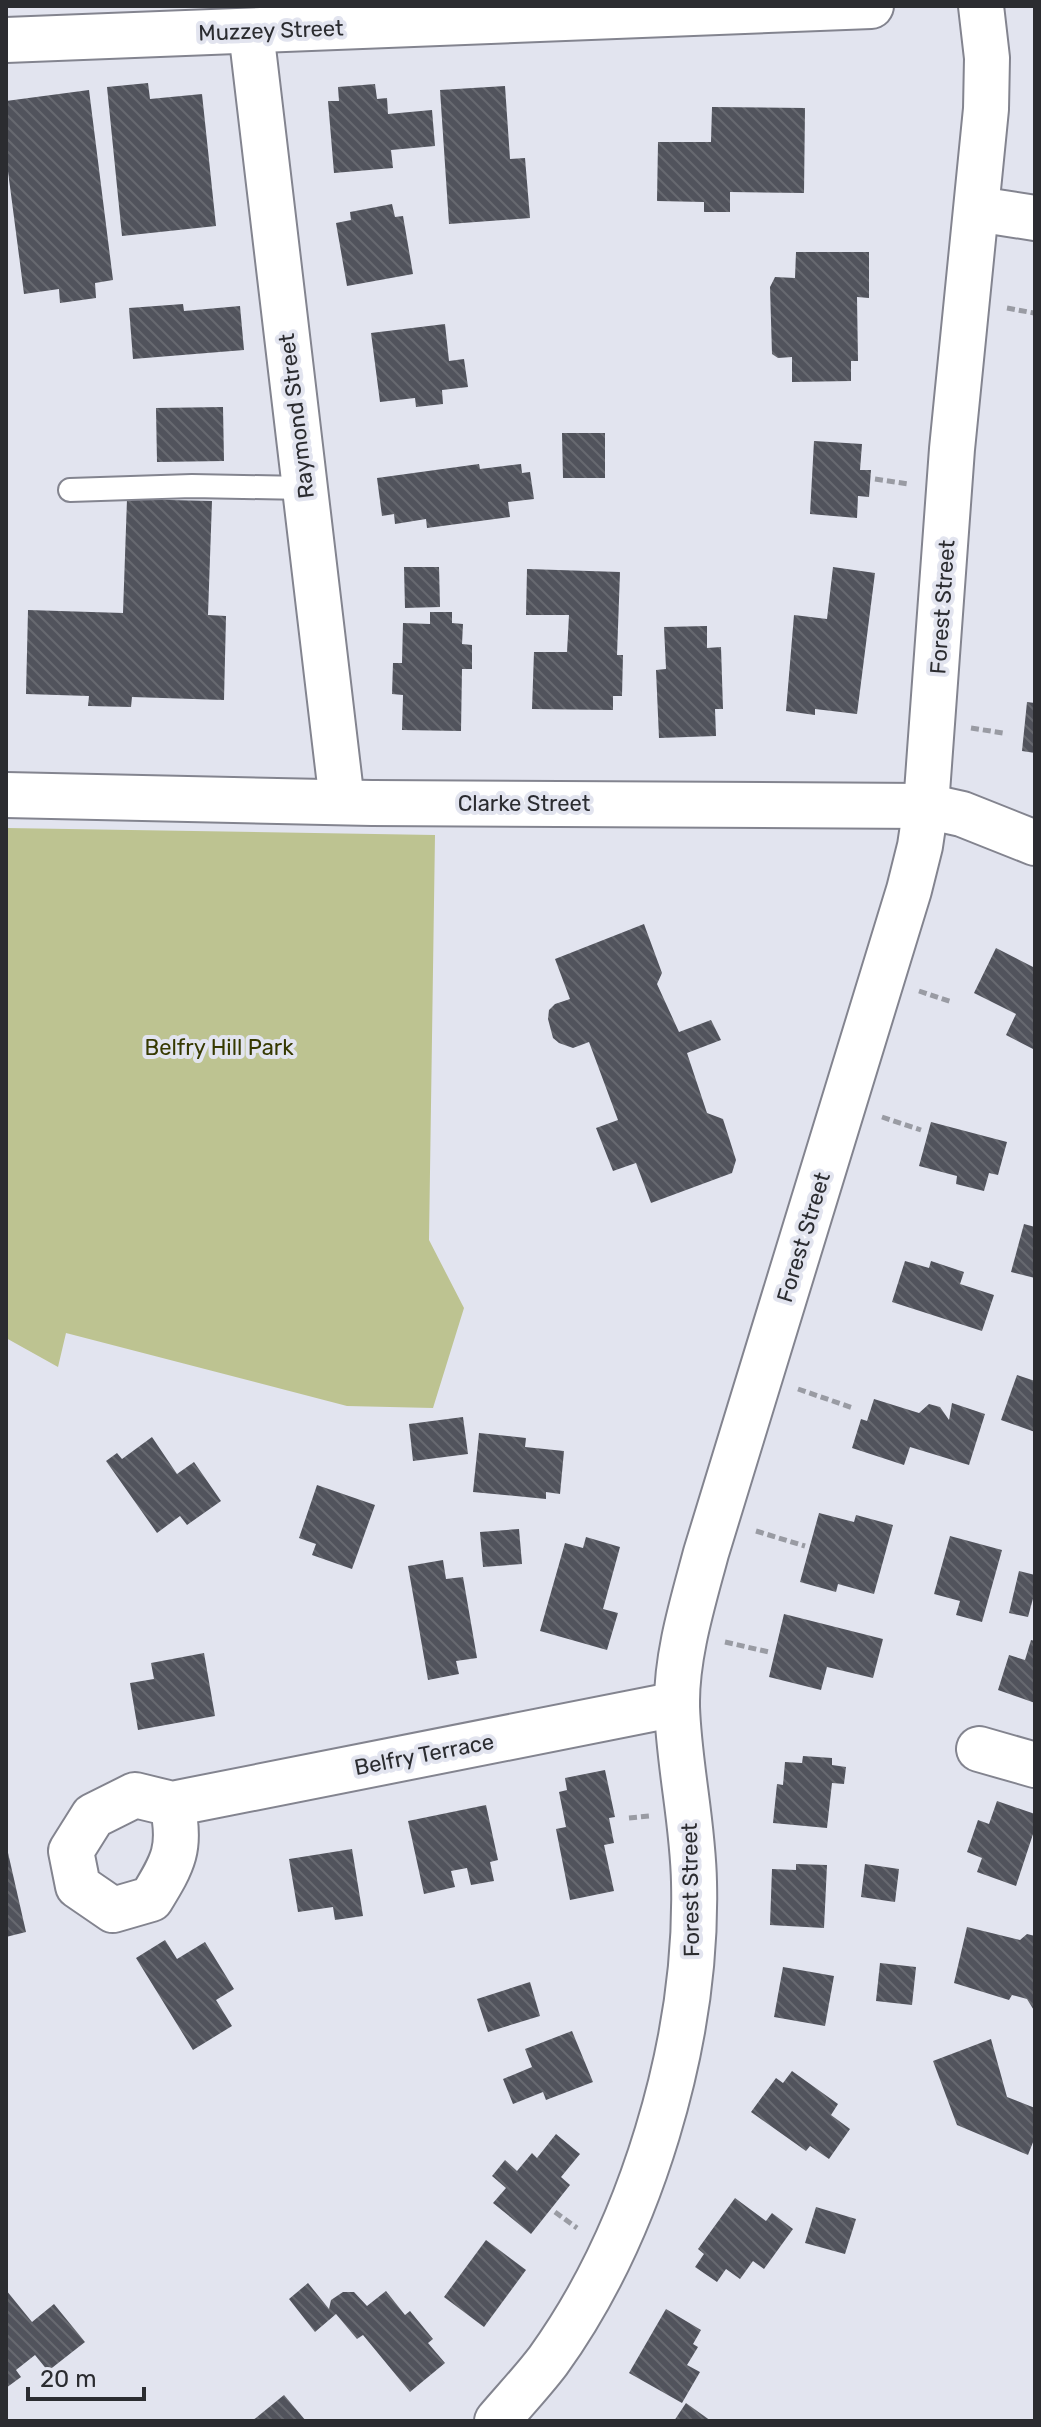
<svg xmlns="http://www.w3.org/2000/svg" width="1041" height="2427" viewBox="0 0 1041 2427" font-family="Rubik,sans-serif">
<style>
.park{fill:#bdc391}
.building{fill:url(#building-back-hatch)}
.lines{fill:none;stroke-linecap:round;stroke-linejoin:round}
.lane-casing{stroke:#83848f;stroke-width:26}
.street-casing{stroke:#83848f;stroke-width:48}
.secondary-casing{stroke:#83848f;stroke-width:48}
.path{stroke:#999ba3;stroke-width:5;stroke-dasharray:8 4;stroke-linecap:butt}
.lane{stroke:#fff;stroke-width:22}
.street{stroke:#fff;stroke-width:44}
.secondary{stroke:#fff;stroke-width:44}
.labels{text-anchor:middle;stroke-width:8;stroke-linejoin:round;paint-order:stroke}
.street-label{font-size:22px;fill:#2b2c30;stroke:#e2e4ef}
.park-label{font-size:22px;fill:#363900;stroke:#e2e4ef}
</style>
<defs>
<pattern id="building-back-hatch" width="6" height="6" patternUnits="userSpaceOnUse" patternTransform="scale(2)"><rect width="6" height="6" fill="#51535c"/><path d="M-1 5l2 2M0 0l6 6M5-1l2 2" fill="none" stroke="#676970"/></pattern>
</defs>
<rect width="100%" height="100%" fill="#e2e4ef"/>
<polygon class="park" points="6,828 435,835 429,1240 464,1308 433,1408 347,1406 66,1333 58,1367 6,1338"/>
<g class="building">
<polygon points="148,83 150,99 202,94 216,226 122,236 107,87"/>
<polygon points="375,84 377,99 387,98 388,114 432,110 435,146 391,150 393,168 334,173 328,101 339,101 338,87"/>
<polygon points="505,86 510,159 525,158 530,218 449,224 440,90"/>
<polygon points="89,90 113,280 95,283 96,298 60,303 59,289 24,294 6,156 6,101"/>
<polygon points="712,107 805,108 804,193 730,192 730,212 704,212 704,202 657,201 658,142 711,142"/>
<polygon points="392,204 395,217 403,216 413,274 347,286 336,223 351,220 350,212"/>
<polygon points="796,252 869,252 869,298 857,297 858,361 851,361 851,381 792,382 792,357 778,358 772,354 770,287 775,277 795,278"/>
<polygon points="183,304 184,311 240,306 244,350 133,359 129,308"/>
<polygon points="445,324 449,361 464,359 468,387 442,390 443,404 416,407 415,398 380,402 371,333"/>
<polygon points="223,407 224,461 157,462 156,408"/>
<polygon points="562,433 605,433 605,478 563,478"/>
<polygon points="814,441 862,444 860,470 871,470 869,497 858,496 857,518 810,514"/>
<polygon points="479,464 480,469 521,464 522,473 530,472 534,499 508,502 510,517 427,528 426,519 395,524 394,514 382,516 377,478"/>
<polygon points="127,499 212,501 208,615 226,616 224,700 132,697 131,707 88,706 89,696 26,694 28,610 123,613"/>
<polygon points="404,567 439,567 440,607 405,608"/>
<polygon points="833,567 875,573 857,714 815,709 815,715 786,711 794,615 827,619"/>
<polygon points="527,569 620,572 617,655 623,655 622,696 613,696 613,710 532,709 534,652 567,652 569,615 526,615"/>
<polygon points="430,612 452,612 452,623 463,624 462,644 472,645 472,669 462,669 461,731 402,730 403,695 392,694 393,663 402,663 403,623 430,624"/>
<polygon points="707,626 707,648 721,647 723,709 715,709 716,736 659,738 656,670 666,669 664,627"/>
<polygon points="1027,702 1035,703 1035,753 1022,751"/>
<polygon points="644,924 662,973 657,984 679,1032 711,1020 721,1040 687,1053 707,1113 723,1119 736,1160 732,1173 651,1203 636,1163 613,1171 596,1128 618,1120 589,1042 573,1048 559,1043 553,1038 548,1019 549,1010 555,1004 570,999 555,959"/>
<polygon points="996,948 1035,968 1035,1050 1006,1035 1016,1014 974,993"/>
<polygon points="931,1122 1007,1142 998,1175 989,1173 984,1191 956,1184 957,1176 919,1166"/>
<polygon points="1024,1224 1035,1227 1035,1278 1011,1272"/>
<polygon points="905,1261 929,1268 931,1261 964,1272 960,1284 994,1295 982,1331 892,1302"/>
<polygon points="1017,1375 1035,1381 1035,1432 1001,1420"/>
<polygon points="874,1399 919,1413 929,1404 940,1407 949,1420 952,1403 985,1414 969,1465 910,1447 904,1465 852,1448 861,1419 867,1421"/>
<polygon points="463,1417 468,1454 413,1461 409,1424"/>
<polygon points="479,1433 526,1438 525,1447 564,1451 560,1494 546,1492 546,1499 473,1492"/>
<polygon points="152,1437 177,1474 194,1462 221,1501 187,1525 180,1516 157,1533 106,1461 117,1453 122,1459"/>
<polygon points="317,1485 375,1505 352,1569 312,1555 316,1544 299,1538"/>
<polygon points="819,1513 854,1522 856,1515 893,1525 874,1594 838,1584 836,1592 800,1582"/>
<polygon points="519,1529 522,1564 483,1567 480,1532"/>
<polygon points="950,1536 1002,1550 982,1622 956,1615 960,1601 934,1594"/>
<polygon points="586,1537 620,1547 603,1609 618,1613 607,1650 540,1631 565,1543 583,1548"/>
<polygon points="443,1560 446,1579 463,1577 477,1658 456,1661 459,1674 428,1680 408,1566"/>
<polygon points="1019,1571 1035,1575 1035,1591 1028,1617 1009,1613"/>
<polygon points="784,1614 883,1639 873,1678 827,1667 821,1690 769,1677"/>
<polygon points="1031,1640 1035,1641 1035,1703 998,1690 1009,1655 1025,1660"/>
<polygon points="204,1653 215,1716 138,1730 130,1683 154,1679 151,1663"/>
<polygon points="803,1756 832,1758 832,1765 846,1767 844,1784 832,1783 827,1828 773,1823 777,1784 783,1785 785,1762 802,1763"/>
<polygon points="605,1770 615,1817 609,1818 614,1843 604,1845 614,1891 570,1900 556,1829 566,1827 559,1792 567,1790 565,1778"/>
<polygon points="997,1801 1035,1814 1035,1828 1016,1886 977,1872 982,1858 967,1852 978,1820 989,1824"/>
<polygon points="486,1805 498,1860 490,1862 494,1881 471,1885 467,1868 451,1871 455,1887 424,1894 408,1821"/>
<polygon points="6,1844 26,1932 6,1937"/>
<polygon points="352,1849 363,1916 335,1920 333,1907 298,1912 289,1859"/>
<polygon points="796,1864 827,1865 824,1928 770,1925 772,1869 796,1870"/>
<polygon points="865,1864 899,1869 895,1902 861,1897"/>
<polygon points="967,1927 1020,1940 1027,1934 1035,1936 1035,2012 1027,1999 1012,1995 1009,2000 954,1983"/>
<polygon points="165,1940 177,1959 205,1942 234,1989 216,2000 232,2026 193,2050 136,1958"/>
<polygon points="880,1963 916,1967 912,2005 876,2001"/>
<polygon points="783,1967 834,1976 825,2026 774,2017"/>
<polygon points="530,1982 540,2016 488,2032 477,1999"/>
<polygon points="572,2031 593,2082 546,2100 543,2092 513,2104 503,2079 532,2067 525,2049"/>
<polygon points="991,2039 1007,2097 1035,2108 1035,2137 1028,2155 957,2125 933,2061"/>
<polygon points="792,2071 838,2104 831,2115 850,2129 829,2159 810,2146 806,2151 751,2112 776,2078 783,2083"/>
<polygon points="556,2134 580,2154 561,2177 570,2185 531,2234 493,2203 506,2188 492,2176 505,2160 517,2171 532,2153 537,2158"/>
<polygon points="735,2198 766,2221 772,2213 793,2229 764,2269 753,2261 740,2279 726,2269 717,2282 695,2267 704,2254 698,2249"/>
<polygon points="816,2207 856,2219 845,2254 805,2243"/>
<polygon points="486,2240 526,2270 484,2327 444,2297"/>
<polygon points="308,2283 329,2309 331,2300 343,2292 354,2292 367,2306 386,2291 405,2315 410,2311 433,2339 428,2343 445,2363 410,2392 363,2335 357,2339 336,2314 315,2332 289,2299"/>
<polygon points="6,2290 32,2322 54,2304 85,2342 48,2371 35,2355 16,2370 21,2377 6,2388"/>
<polygon points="666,2309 701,2330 693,2344 698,2347 687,2365 700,2372 682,2403 629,2373"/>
<polygon points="284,2395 306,2421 252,2421"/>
<polygon points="686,2403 711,2421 674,2421"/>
</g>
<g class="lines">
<defs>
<polyline id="lane" points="70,490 192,486 305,488"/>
<g id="street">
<polyline points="251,31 342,802"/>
<polyline points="6,40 871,6"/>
<polyline points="977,209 1035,218"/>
<polyline points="6,795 372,803 926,806 962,814 1035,843"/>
<polyline points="979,1749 1035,1765"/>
<path d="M172,1804L135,1795L93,1816L71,1851L78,1886L113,1910L151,1899C173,1863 182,1848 172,1804L677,1704"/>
</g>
<path id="secondary" d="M497,2421C514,2401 532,2382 548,2361C641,2232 698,2041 694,1882C693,1823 679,1766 677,1707C676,1656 693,1602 706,1553L909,890L920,846L926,806L952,449L986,109L987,58L981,6"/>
</defs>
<use href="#lane" class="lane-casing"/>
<use href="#street" class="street-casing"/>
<use href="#secondary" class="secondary-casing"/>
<g class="path">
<polyline points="1007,308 1034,313"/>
<polyline points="875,479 909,484"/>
<polyline points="971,728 1003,733"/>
<polyline points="919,991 952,1002"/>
<polyline points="882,1117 921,1130"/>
<polyline points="798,1389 853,1408"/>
<polyline points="756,1531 805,1546"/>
<polyline points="725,1642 769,1652"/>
<polyline points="629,1818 649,1816"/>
<polyline points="555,2212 577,2228"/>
</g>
<use href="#lane" class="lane"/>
<use href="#street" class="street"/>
<use href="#secondary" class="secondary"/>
</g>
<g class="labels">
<g class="street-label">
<text transform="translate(271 30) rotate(-2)" y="8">Muzzey Street</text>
<text transform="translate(296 416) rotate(-97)" y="8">Raymond Street</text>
<text transform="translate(942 607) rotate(-86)" y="8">Forest Street</text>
<text x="524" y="811">Clarke Street</text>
<text transform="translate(803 1237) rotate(-73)" y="8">Forest Street</text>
<text transform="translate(424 1754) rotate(-11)" y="8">Belfry Terrace</text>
<text transform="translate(690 1890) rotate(-91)" y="8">Forest Street</text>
</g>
<g class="park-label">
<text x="219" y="1055">Belfry Hill Park</text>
</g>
</g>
<rect width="1041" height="2427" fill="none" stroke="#2b2c30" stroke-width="16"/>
<path d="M28 2387v12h116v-12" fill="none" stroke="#2b2c30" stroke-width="4"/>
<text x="40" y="2387" font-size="24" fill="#2b2c30" stroke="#e2e4ef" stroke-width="6" paint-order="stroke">20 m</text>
</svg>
